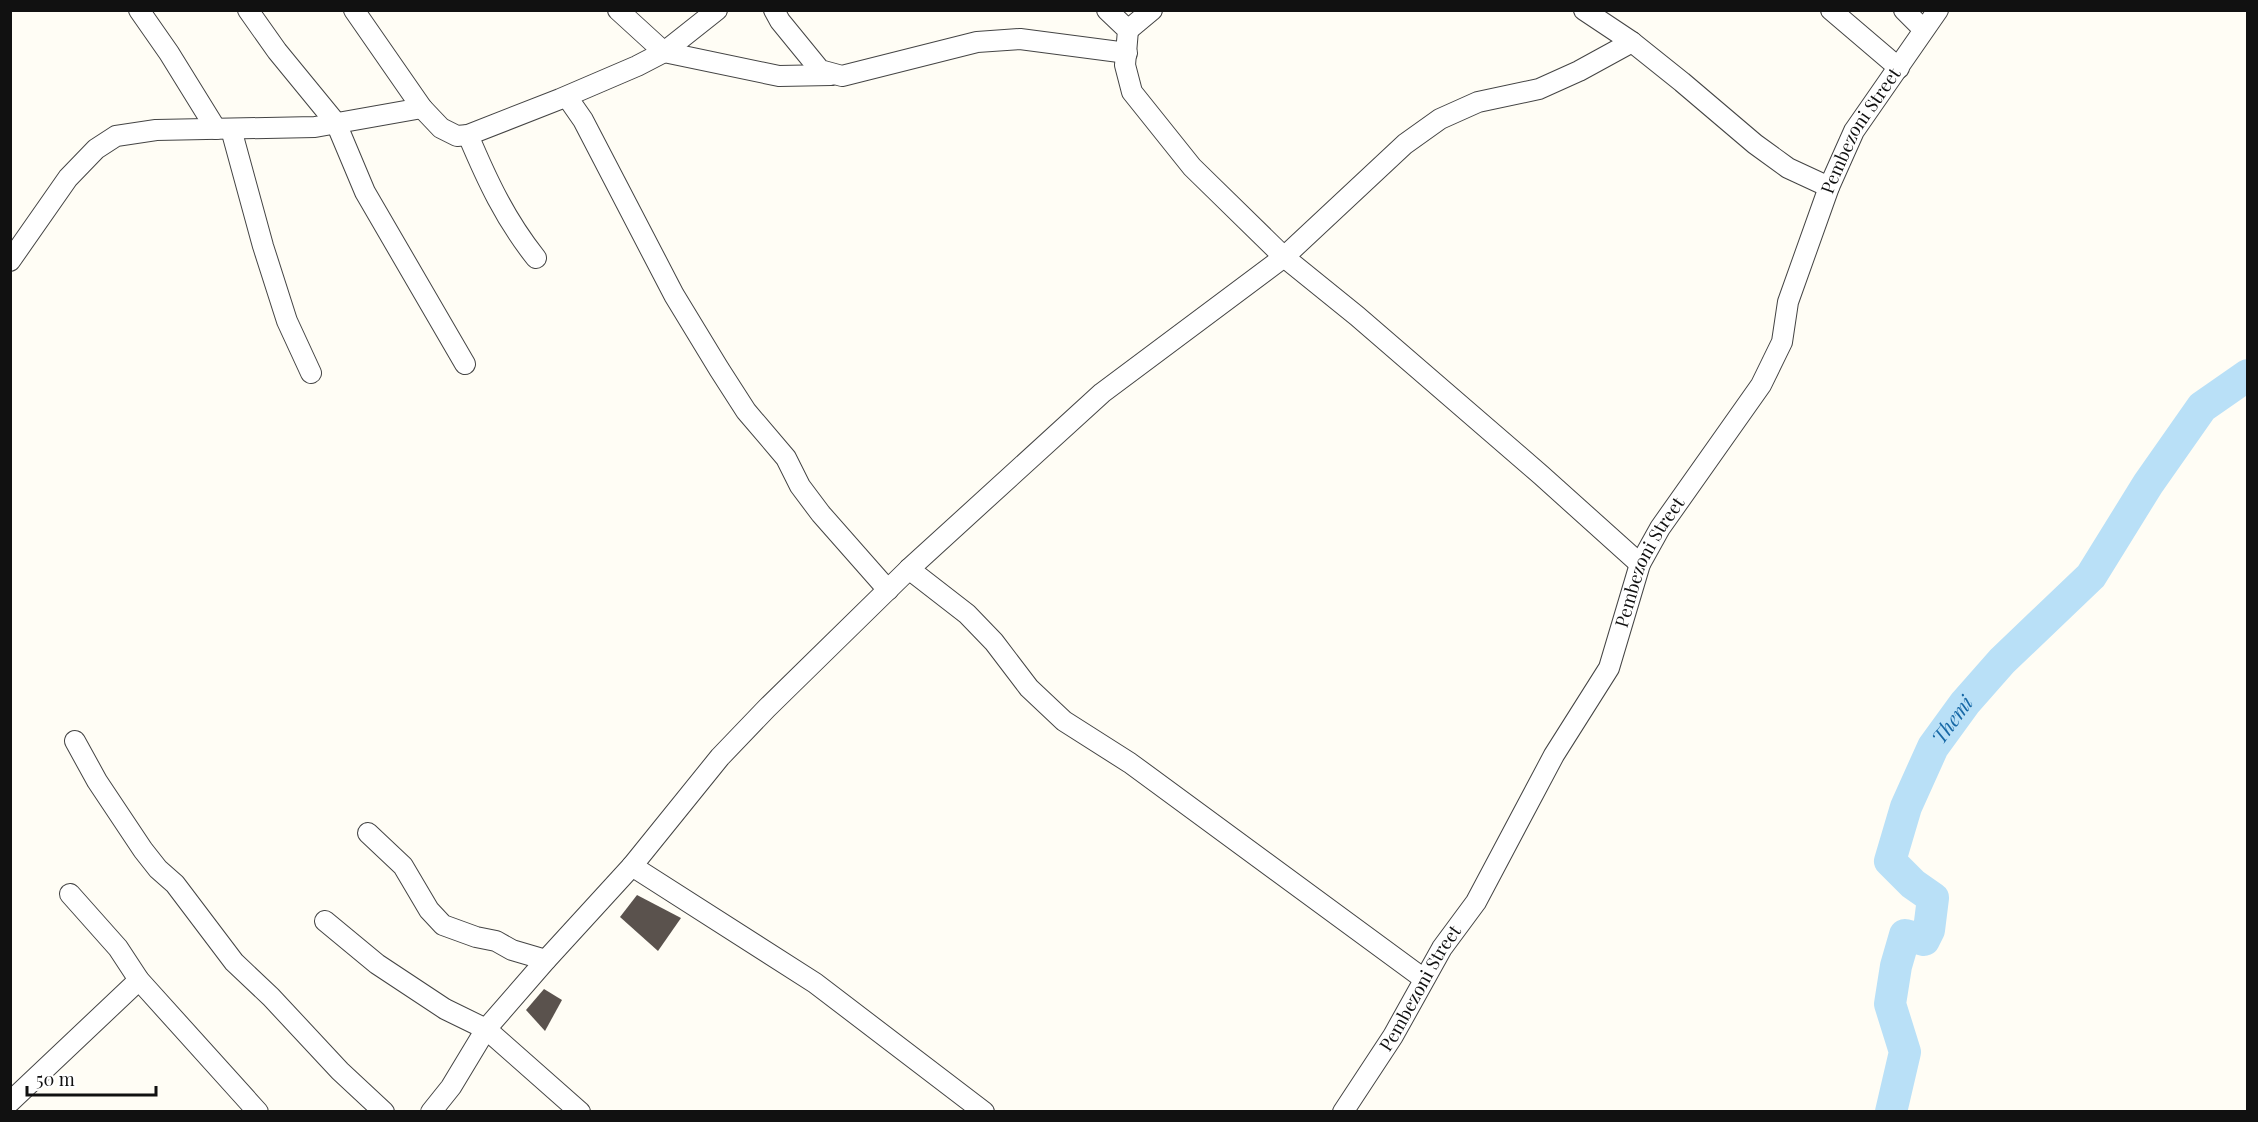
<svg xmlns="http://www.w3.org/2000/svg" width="2258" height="1122" viewBox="0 0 2258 1122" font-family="'Playfair Display',serif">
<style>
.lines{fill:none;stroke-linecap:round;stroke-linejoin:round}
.river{stroke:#b9e0f7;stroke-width:32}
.building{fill:#5a524d}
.minor-casing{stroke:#444;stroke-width:22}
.minor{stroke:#fff;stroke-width:20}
.labels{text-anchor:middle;stroke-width:6;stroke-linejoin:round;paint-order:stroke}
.street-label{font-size:18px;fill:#111;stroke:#fff}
.water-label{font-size:20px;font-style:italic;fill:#1768a6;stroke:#fff}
</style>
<rect width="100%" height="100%" fill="#fffdf5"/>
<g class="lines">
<path class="river" id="s1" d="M1891,1112L1905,1052L1890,1004L1896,966L1905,935L1924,940L1929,930L1933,898L1913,884L1890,861L1906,807L1933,747L1965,703L2002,661L2091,576L2148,484L2202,407L2248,375"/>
</g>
<g class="building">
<polygon points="637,895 681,918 658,951 620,917"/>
<polygon points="544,989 562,1000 545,1031 526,1010"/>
</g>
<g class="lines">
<defs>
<g id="minor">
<polyline points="139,10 169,53 216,129"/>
<polyline points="248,10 277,51 336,123 365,192 465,364"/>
<polyline points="354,10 422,108 441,128 457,136 468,135 560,99 637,66 664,52 717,10"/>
<polyline points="618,10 664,52 779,76 831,75"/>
<polyline points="774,10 780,21 820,70 842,76 977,42 1020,39 1127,53"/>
<polyline points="1107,10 1128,30 1125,65 1132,92 1192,167 1284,257 1357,316 1541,475 1640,564"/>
<polyline points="1584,10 1632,42 1682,82 1755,144 1788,168 1829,187"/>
<polyline points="1831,10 1899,68"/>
<polyline points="1904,10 1923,29"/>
<polyline points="1128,30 1152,10"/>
<polyline points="567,97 583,120 674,295 719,369 746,411 786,458 800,486 821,514 888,590"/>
<polyline points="231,129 263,246 287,321 311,373"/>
<path d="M468,135C487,180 505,219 536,258"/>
<polyline points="10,261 68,178 96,149 116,136 156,130 315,127 422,108"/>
<polyline points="909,569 967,614 994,642 1029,688 1064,721 1130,763 1424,979"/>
<polyline points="75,741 97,781 143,850 158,869 175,884 234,962 271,997 340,1071 384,1112"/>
<polyline points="368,833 403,866 429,910 443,925 476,937 496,941 512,950 546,960"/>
<polyline points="632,866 815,983 984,1112"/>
<polyline points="70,894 118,948 139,980 258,1112"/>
<polyline points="325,921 377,964 445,1009 486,1029 580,1112"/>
<polyline points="10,1102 139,980"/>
<polyline points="431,1112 451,1087 486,1029 546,960 632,866 720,757 767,708 909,569 1102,393 1284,257 1405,144 1440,119 1478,102 1539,89 1579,71 1632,42"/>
<path id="s2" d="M1343,1112L1393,1036L1442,948L1476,902L1554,755L1609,668L1640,564L1660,528L1761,385L1782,342L1788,302L1829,187L1854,131L1938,10"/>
</g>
</defs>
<use href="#minor" class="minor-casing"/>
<use href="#minor" class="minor"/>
</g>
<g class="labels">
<g class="street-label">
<text dy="6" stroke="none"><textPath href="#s2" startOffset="1118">Pembezoni Street</textPath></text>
<text dy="6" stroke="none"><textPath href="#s2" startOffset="632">Pembezoni Street</textPath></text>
<text dy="6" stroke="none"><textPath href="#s2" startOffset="146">Pembezoni Street</textPath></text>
</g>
<g class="water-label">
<text dy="7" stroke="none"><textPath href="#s1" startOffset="458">Themi</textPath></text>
</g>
</g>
<rect width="2258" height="1122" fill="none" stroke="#111111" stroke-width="24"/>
<path d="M27 1086v9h129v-9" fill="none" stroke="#111111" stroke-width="3"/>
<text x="36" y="1086" font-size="18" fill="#111111" stroke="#ffffff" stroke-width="4.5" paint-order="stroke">50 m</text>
</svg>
